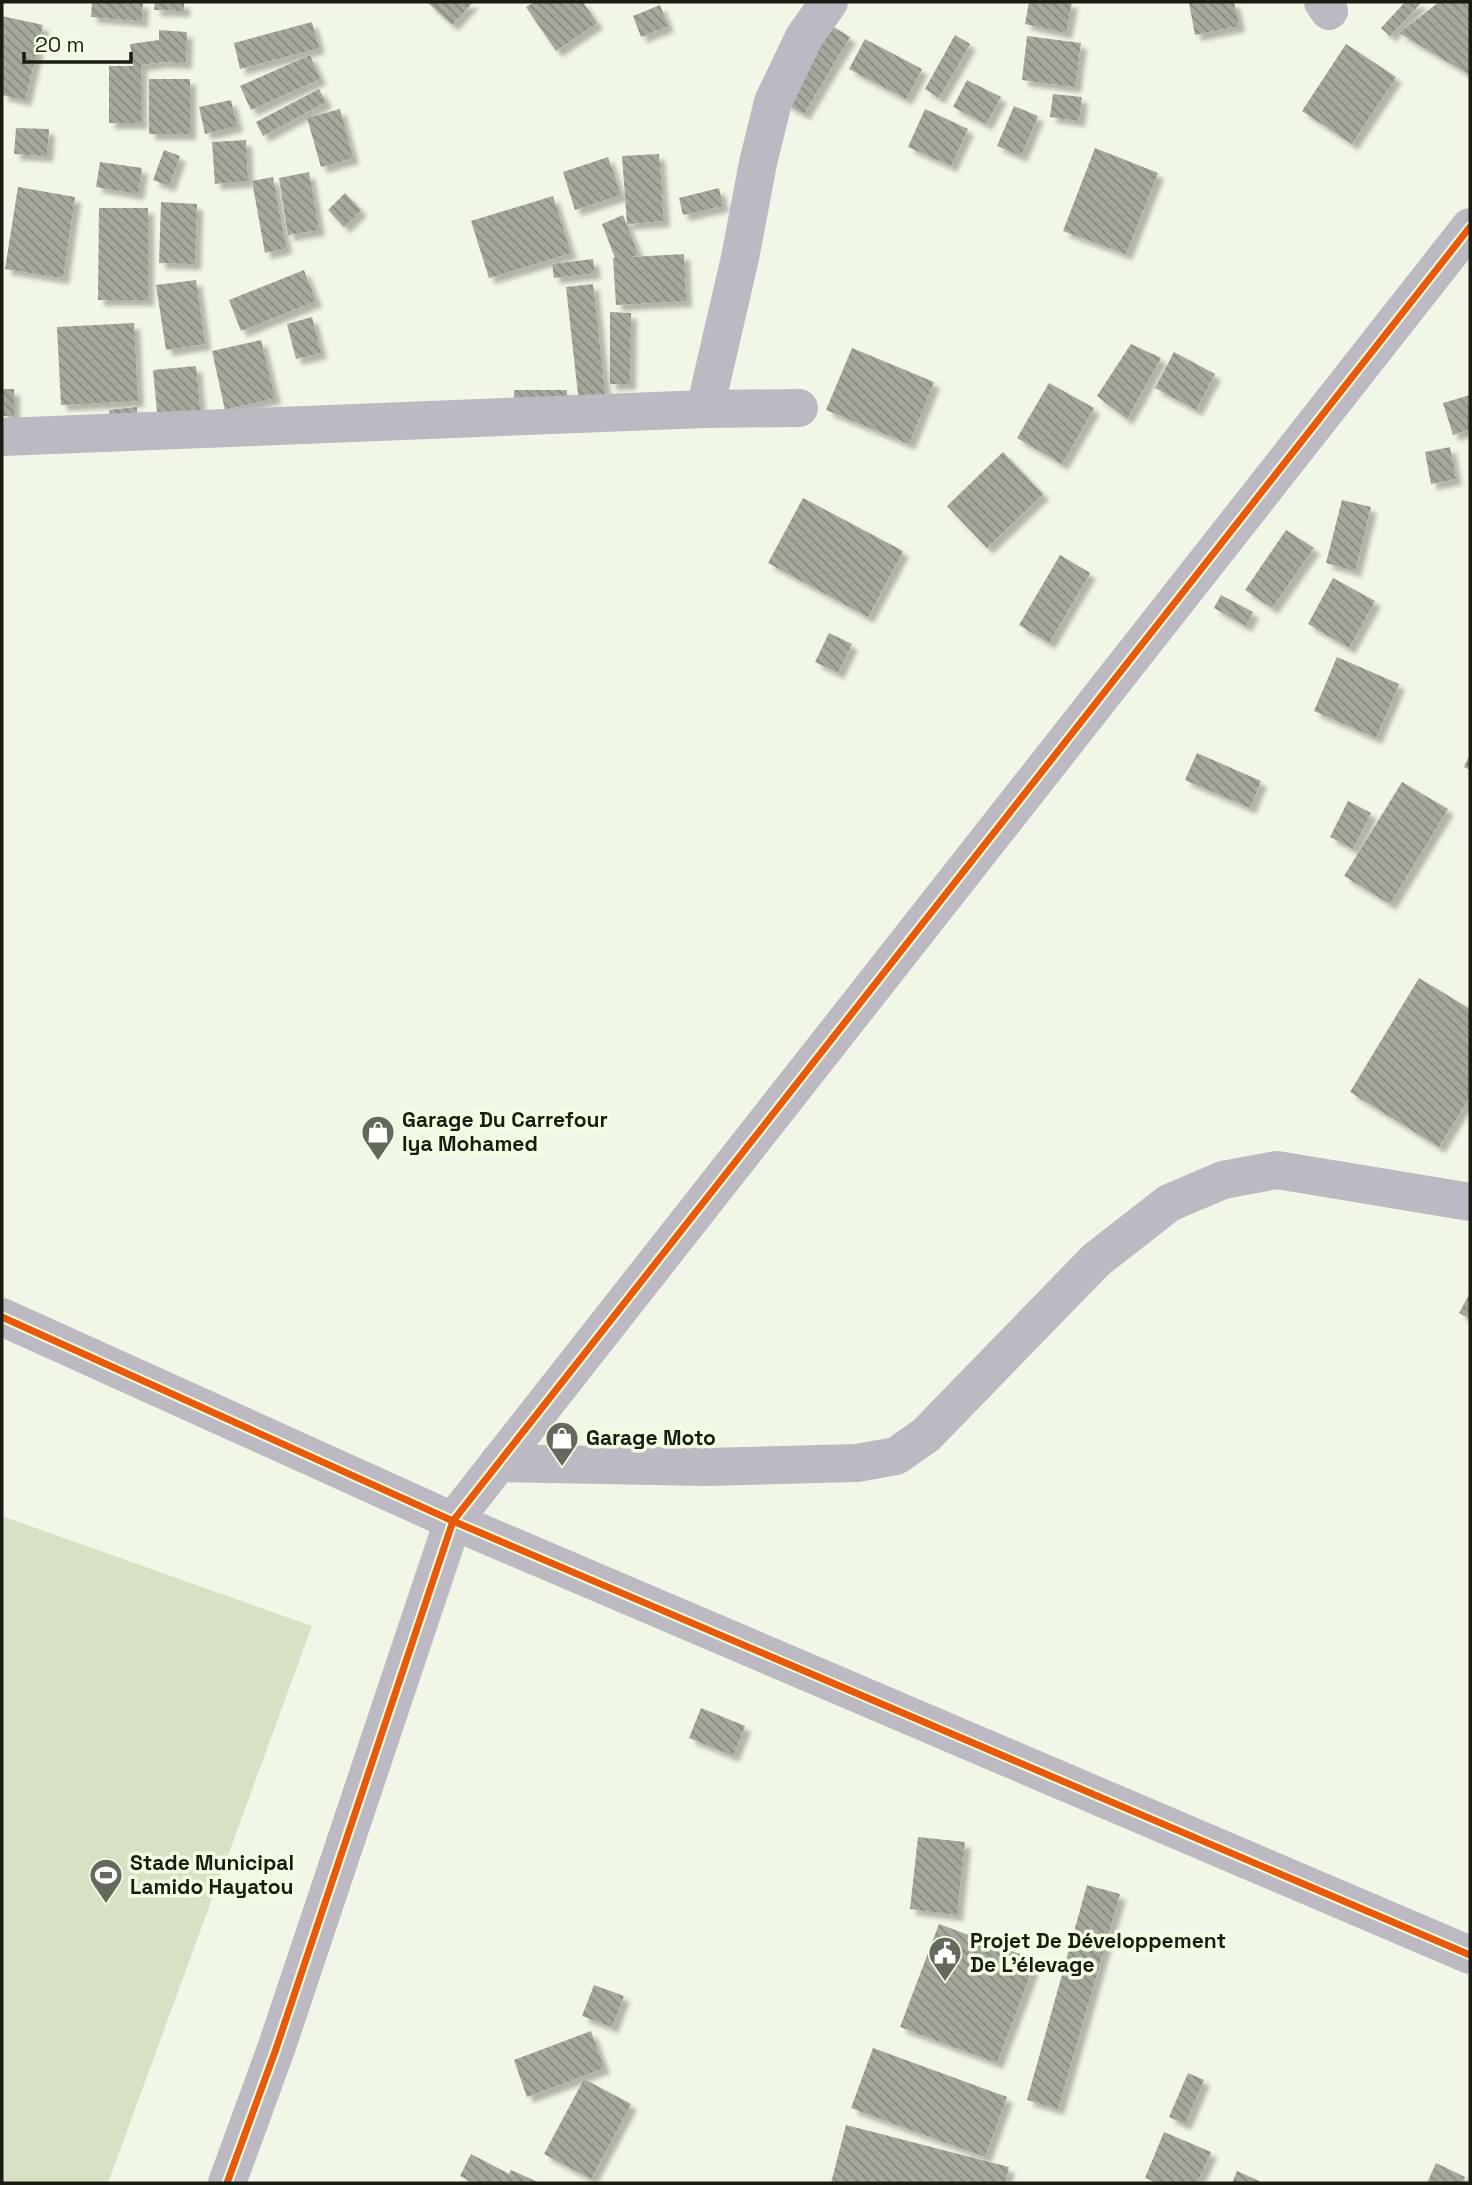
<svg xmlns="http://www.w3.org/2000/svg" width="1472" height="2185" viewBox="0 0 1472 2185" font-family="'Space Grotesk',sans-serif">
<style>
.green{fill:#d7e2c5}
.building{fill:url(#building-back-hatch);filter:url(#shadow)}
.lines{fill:none;stroke-linecap:round;stroke-linejoin:round}
.minor{stroke:#bcb9c2;stroke-width:38}
.tertiary{stroke:#bcb9c2;stroke-width:38}
.cycleway-casing{stroke:#f2fde1;stroke-width:11}
.cycleway{stroke:#e8590c;stroke-width:7}
.labels{text-anchor:middle;stroke-width:7;stroke-linejoin:round;paint-order:stroke}
.poi-label{font-size:21px;font-weight:bold;fill:#181c12;stroke:#f2fde1;text-anchor:start}
</style>
<defs>
<pattern id="building-back-hatch" width="6" height="6" patternUnits="userSpaceOnUse" patternTransform="scale(1.75)"><rect width="6" height="6" fill="#a5a99d"/><path d="M-1 5l2 2M0 0l6 6M5-1l2 2" fill="none" stroke="#85897f"/></pattern>
<filter id="shadow"><feDropShadow dx="6" dy="6" stdDeviation="2" flood-color="#0004"/></filter>
</defs>
<rect width="100%" height="100%" fill="#f1f7e7"/>
<polygon class="green" points="2,1516 312,1626 108,2183 2,2183"/>
<g class="building">
<polygon points="92,2 143,2 142,21 91,17"/>
<polygon points="155,2 184,2 184,11 154,10"/>
<polygon points="427,2 473,2 452,25"/>
<polygon points="535,2 583,2 597,23 556,51 526,7"/>
<polygon points="1029,2 1072,2 1066,33 1025,24"/>
<polygon points="1195,2 1234,2 1239,26 1195,35 1189,3"/>
<polygon points="1405,2 1422,2 1390,36 1381,28"/>
<polygon points="1439,2 1470,2 1470,75 1399,33"/>
<polygon points="660,5 668,26 641,37 633,16"/>
<polygon points="2,16 43,25 25,100 2,95"/>
<polygon points="822,20 850,37 804,114 776,98"/>
<polygon points="312,22 319,48 240,69 234,43"/>
<polygon points="159,30 187,32 186,63 162,62 141,65 141,123 109,123 109,66 133,66 130,44 159,40"/>
<polygon points="955,35 970,44 939,98 925,89"/>
<polygon points="1027,36 1081,43 1075,87 1022,80"/>
<polygon points="865,39 922,69 906,99 849,69"/>
<polygon points="1346,44 1396,77 1352,144 1302,111"/>
<polygon points="310,55 320,79 251,110 240,86"/>
<rect x="149" y="79" width="41" height="55"/>
<polygon points="967,80 1001,97 986,124 953,107"/>
<polygon points="319,89 326,102 263,136 256,122"/>
<polygon points="1053,94 1082,97 1079,121 1050,117"/>
<polygon points="231,100 237,126 205,134 199,107"/>
<polygon points="1014,106 1038,116 1021,156 997,146"/>
<polygon points="340,109 353,158 321,167 307,118"/>
<polygon points="925,109 968,129 951,166 908,147"/>
<polygon points="16,128 49,129 47,156 14,154"/>
<polygon points="246,140 248,181 215,184 212,142"/>
<polygon points="1095,148 1158,173 1126,254 1063,231"/>
<polygon points="164,150 180,156 169,186 153,180"/>
<polygon points="659,154 664,221 627,224 622,156"/>
<polygon points="608,157 621,195 575,210 563,172"/>
<polygon points="100,162 142,168 138,194 96,187"/>
<polygon points="309,172 319,230 288,235 279,178"/>
<polygon points="273,177 286,248 265,253 252,181"/>
<polygon points="18,187 75,197 63,278 5,269"/>
<polygon points="719,188 723,206 683,215 679,198"/>
<polygon points="345,193 361,210 344,227 328,210"/>
<polygon points="553,196 571,253 489,278 471,221"/>
<polygon points="161,202 197,204 195,264 159,263"/>
<polygon points="99,208 148,208 148,300 98,300"/>
<polygon points="623,215 638,254 631,257 684,254 686,301 616,305 613,258 615,258 602,224"/>
<polygon points="593,259 595,273 554,278 552,264"/>
<polygon points="304,270 316,301 241,331 229,300"/>
<polygon points="196,280 205,344 166,350 156,285"/>
<polygon points="593,284 606,400 579,403 566,287"/>
<polygon points="610,312 631,313 630,384 610,384"/>
<polygon points="312,317 321,353 296,359 287,324"/>
<polygon points="134,323 138,401 61,405 57,327"/>
<polygon points="261,340 275,398 225,410 212,351"/>
<polygon points="1131,344 1161,358 1127,419 1097,396"/>
<polygon points="852,348 934,382 909,444 826,410"/>
<polygon points="1174,352 1215,374 1196,410 1155,388"/>
<polygon points="196,366 201,418 158,422 153,370"/>
<polygon points="1049,383 1094,408 1062,464 1017,438"/>
<rect x="2" y="389" width="12" height="27"/>
<rect x="514" y="390" width="53" height="18"/>
<polygon points="1470,395 1470,429 1453,435 1443,403"/>
<polygon points="137,407 137,419 110,422 109,410"/>
<polygon points="1450,447 1456,479 1431,484 1425,452"/>
<polygon points="1003,452 1043,494 987,548 947,506"/>
<polygon points="803,498 903,551 868,617 768,563"/>
<polygon points="1342,500 1371,507 1355,571 1326,563"/>
<polygon points="1286,530 1314,548 1272,608 1245,590"/>
<polygon points="1060,555 1090,573 1049,643 1019,625"/>
<polygon points="1333,578 1375,601 1349,648 1308,624"/>
<polygon points="1221,595 1253,612 1246,626 1214,608"/>
<polygon points="829,633 852,644 838,673 815,662"/>
<polygon points="1337,657 1399,684 1376,738 1314,711"/>
<polygon points="1197,753 1261,781 1250,808 1185,780"/>
<polygon points="1470,754 1470,770 1464,767"/>
<polygon points="1402,782 1448,809 1390,904 1344,876"/>
<polygon points="1348,801 1371,813 1353,849 1330,837"/>
<polygon points="1419,978 1470,1009 1470,1096 1439,1147 1350,1092"/>
<polygon points="1470,1293 1470,1319 1459,1313"/>
<polygon points="701,1708 745,1726 733,1756 689,1738"/>
<polygon points="918,1837 965,1842 957,1915 910,1909"/>
<polygon points="1087,1885 1120,1894 1058,2109 1027,2100"/>
<polygon points="939,1924 1036,1960 997,2063 900,2027"/>
<polygon points="594,1985 624,1996 612,2027 582,2016"/>
<polygon points="591,2031 604,2068 527,2097 514,2060"/>
<polygon points="873,2048 1007,2097 985,2157 851,2108"/>
<polygon points="1188,2073 1204,2080 1185,2124 1169,2117"/>
<polygon points="584,2079 631,2104 591,2179 544,2154"/>
<polygon points="846,2125 1009,2167 1005,2183 831,2183"/>
<polygon points="1164,2132 1211,2152 1197,2183 1158,2183 1145,2178"/>
<polygon points="471,2154 509,2174 511,2170 540,2183 473,2183 460,2176"/>
<polygon points="1436,2163 1465,2177 1462,2183 1427,2183"/>
<polygon points="1237,2171 1259,2181 1258,2183 1232,2183"/>
</g>
<g class="lines">
<g class="minor">
<polyline points="1323,2 1329,11"/>
<polyline points="705,409 740,258 758,163 773,102 804,37 829,2"/>
<polyline points="2,437 705,409 799,408"/>
<polyline points="498,1463 707,1467 857,1463 896,1456 926,1435 1096,1260 1169,1203 1223,1180 1277,1170 1470,1202"/>
</g>
<g class="tertiary">
<polyline points="2,1317 453,1521 1470,1955"/>
<polyline points="227,2183 276,2049 453,1521 1470,227"/>
</g>
<defs>
<g id="cycleway">
<polyline points="2,1317 453,1521 1470,1955"/>
<polyline points="227,2183 276,2049 453,1521 1470,227"/>
</g>
</defs>
<use href="#cycleway" class="cycleway-casing"/>
<use href="#cycleway" class="cycleway"/>
</g>
<defs>
<symbol id="shop-pin" viewBox="-11 -11 22 30"><path d="M0 17L-7.5 6A9.5 9.5 0 1 1 7.5 6Z" fill="#64695d" stroke="#f2fde1"/><path d="M-5-2.5h2.3a2.7 3.5 0 0 1 5.4 0H5L5.5 6h-11ZM-1.5-2.5h3a1.5 2.3 0 0 0-3 0Z" fill="#fff"/></symbol>
<symbol id="stadium-pin" viewBox="-11 -11 22 30"><path d="M0 17L-7.5 6A9.5 9.5 0 1 1 7.5 6Z" fill="#64695d" stroke="#f2fde1"/><path d="M0-5a6.5 5 0 1 0 0 10a6.5 5 0 1 0 0-10ZM-3.5-1.8h7v3.6h-7Z" fill="#fff"/></symbol>
<symbol id="civic-pin" viewBox="-11 -11 22 30"><path d="M0 17L-7.5 6A9.5 9.5 0 1 1 7.5 6Z" fill="#64695d" stroke="#f2fde1"/><path d="M-.6-6.5H3V-4.5H.6V-3L4-1V1h2V6H-6V1h2V-1L-.6-3ZM-1.2 2.5V6h2.4V2.5Z" fill="#fff"/></symbol>
</defs>
<g fill-rule="evenodd">
<use href="#shop-pin" x="359" y="1113" width="38" height="52"/>
<use href="#shop-pin" x="543" y="1419" width="38" height="52"/>
<use href="#stadium-pin" x="87" y="1856" width="38" height="52"/>
<use href="#civic-pin" x="926" y="1934" width="38" height="52"/>
</g>
<g class="labels">
<g class="poi-label">
<text x="402" y="1127">Garage Du Carrefour<tspan x="402" dy="24">Iya Mohamed</tspan></text>
<text x="586" y="1445">Garage Moto</text>
<text x="130" y="1870">Stade Municipal<tspan x="130" dy="24">Lamido Hayatou</tspan></text>
<text x="970" y="1948">Projet De Développement<tspan x="970" dy="24">De L'élevage</tspan></text>
</g>
</g>
<rect width="1472" height="2185" fill="none" stroke="#181c12" stroke-width="7"/>
<path d="M24 52v10h107v-10" fill="none" stroke="#181c12" stroke-width="3.5"/>
<text x="35" y="52" font-size="21" fill="#181c12" stroke="#f2fde1" stroke-width="5" paint-order="stroke">20 m</text>
</svg>
